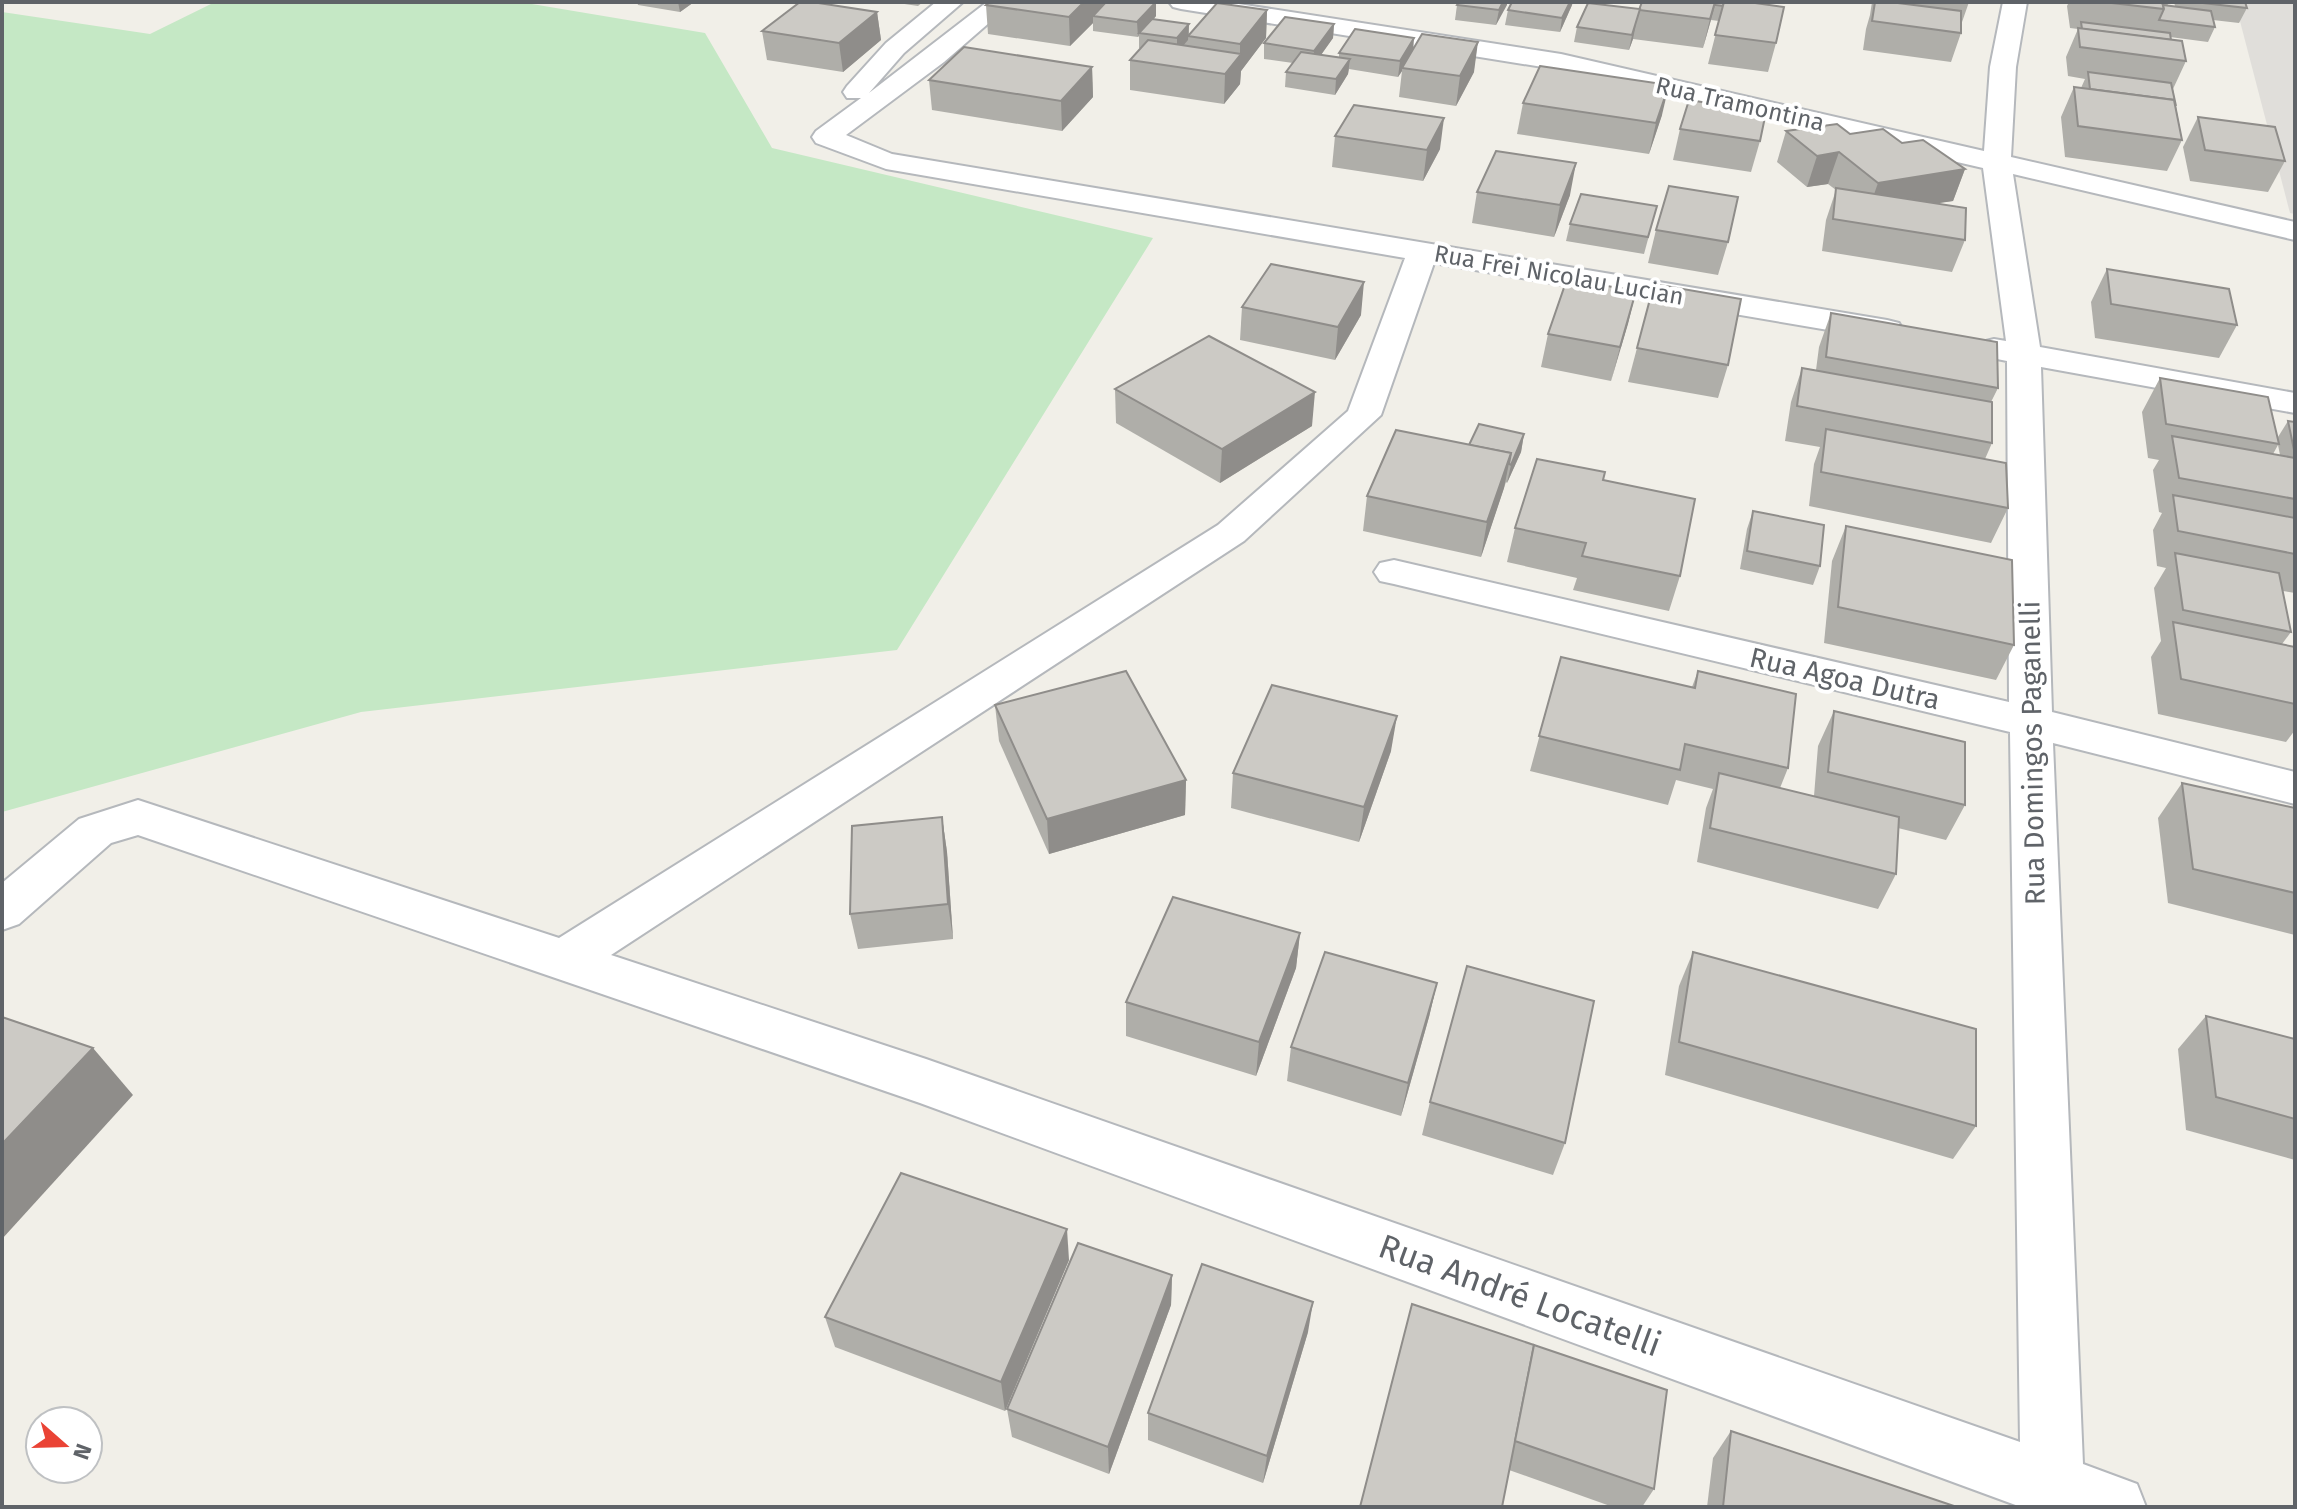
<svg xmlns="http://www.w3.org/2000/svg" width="2297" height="1509" viewBox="0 0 2297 1509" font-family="'Fira Sans',sans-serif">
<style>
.industrial{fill:#e0deda}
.green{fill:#c5e8c5}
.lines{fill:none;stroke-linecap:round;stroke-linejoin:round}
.minor-casing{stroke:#b5b8bc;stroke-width:4}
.minor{fill:#fff;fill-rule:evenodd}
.wall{fill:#afaea9;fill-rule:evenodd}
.shaded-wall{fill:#8f8d8a}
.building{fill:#cccac5;stroke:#8f8d8a;stroke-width:2}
.labels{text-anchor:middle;stroke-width:8;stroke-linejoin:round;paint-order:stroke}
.far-street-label{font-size:24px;fill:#5f6368;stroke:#fff}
.street-label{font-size:28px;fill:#5f6368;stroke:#fff}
.near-street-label{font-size:34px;fill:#5f6368;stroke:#fff}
</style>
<rect width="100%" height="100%" fill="#f1efe8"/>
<polygon class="industrial" points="2235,2 2295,2 2295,214 2290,213"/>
<polygon class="green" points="215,2 520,2 705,33 772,148 1153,238 897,650 361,712 2,812 2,12 150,34"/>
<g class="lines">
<defs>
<polygon id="minor" points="936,2 963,2 904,53 869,93 987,2 1013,2 944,62 846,135 892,154 1887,320 1899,323 1903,330 1899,337 1887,340 1434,263 1381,415 1244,541 611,955 926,1059 2020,1442 2010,732 1394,584 1380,581 1374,572 1380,563 1394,560 2009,702 2007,361 1982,356 1977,349 1982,342 1994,339 2006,341 1983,168 1561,70 1181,9 1173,7 1169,2 1226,2 1561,54 1984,151 1990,67 2003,2 2027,2 2016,67 2011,157 2295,222 2295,240 2013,174 2040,347 2295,393 2295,413 2041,367 2052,712 2295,772 2295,804 2053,743 2083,1464 2137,1484 2146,1507 2021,1507 920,1103 138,835 111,843 19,924 2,930 2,883 79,819 138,800 559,938 1218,525 1348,411 1405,258 886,169 816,143 812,137 816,131 861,98 847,98 843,92 847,86 886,43"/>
</defs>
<use href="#minor" class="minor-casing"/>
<use href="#minor" class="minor"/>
</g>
<g class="wall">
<polygon points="637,2 694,2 680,12 638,5"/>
<polygon points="891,2 923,2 918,6"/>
<polygon points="1156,2 1156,16 1154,19 1189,24 1189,35 1267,10 1266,38 1241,71 1240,84 1224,104 1130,90 1130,60 1141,48 1139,48 1139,36 1138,37 1093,31 1093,23 1070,46 988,34 986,5"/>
<polygon points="1459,2 1507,2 1496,25 1455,20 1457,5"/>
<polygon points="1754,2 1776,43 1768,72 1708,64 1719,21 1711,20 1703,48 1633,39 1629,50 1574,42 1577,27 1640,9"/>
<polygon points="1872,2 1969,2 1961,25 1961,33 1951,62 1863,50 1866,29 1870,15"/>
<polygon points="2069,2 2169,2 2167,6 2175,6 2174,2 2245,2 2247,8 2239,23 2213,20 2215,27 2208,42 2170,37 2171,40 2186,61 2173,89 2182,140 2167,171 2065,157 2061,117 2074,87 2081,88 2085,79 2068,76 2066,57 2078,29 2070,28 2067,6"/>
<polygon points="1572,5 1560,32 1505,25 1508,10"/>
<polygon points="877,12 881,40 843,72 767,60 762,31"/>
<polygon points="1334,24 1333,38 1321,55 1339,57 1339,53 1413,49 1474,72 1456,106 1399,97 1402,71 1398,77 1349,69 1348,74 1335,95 1285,87 1286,72 1293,63 1264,59 1264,43"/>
<polygon points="1092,67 1093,97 1062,131 932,110 929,80"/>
<polygon points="1523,103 1662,115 1649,154 1517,134"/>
<polygon points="2198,117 2285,161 2268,192 2190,181 2183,147"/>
<polygon points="1680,129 1760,141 1751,172 1673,160"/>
<polygon points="1786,131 1850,134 1902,143 1965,169 1953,201 1936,203 1965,240 1952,272 1822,251 1826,220 1836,190 1828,184 1807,187 1777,162"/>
<polygon points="1335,136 1440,149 1423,181 1332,167"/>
<polygon points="1477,192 1570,195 1554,237 1472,223"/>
<polygon points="1657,206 1644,254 1566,241 1570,224"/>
<polygon points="1656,230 1728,242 1718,275 1648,263"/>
<polygon points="2107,269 2237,325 2219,358 2095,338 2091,302"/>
<polygon points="1636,291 1611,381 1541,367 1548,334"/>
<polygon points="1242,307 1361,315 1335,360 1240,340"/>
<polygon points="1831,313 1998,388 1991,402 1992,443 1985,459 2008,508 1991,543 1809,506 1814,464 1820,447 1785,441 1791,402 1802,368 1816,370 1819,347"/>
<polygon points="1637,348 1728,365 1718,398 1628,382"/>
<path d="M2160,378L2278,437L2288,421L2295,422V593L2283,591L2291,632L2282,644L2295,647V730L2286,742L2158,714L2151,657L2161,641L2154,588L2166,568L2157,566L2153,530L2162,513L2159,512L2153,470L2159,460L2148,458L2142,412ZM2278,445L2280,455L2273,454Z"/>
<polygon points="1115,389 1312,426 1220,483 1116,423"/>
<polygon points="1524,434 1521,452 1507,483 1506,482 1481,557 1363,531 1367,496 1469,445"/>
<polygon points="1603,480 1680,576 1669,611 1573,590 1577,578 1507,562 1515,528"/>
<polygon points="1753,511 1820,566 1813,585 1740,569 1747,529"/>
<polygon points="1846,526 2014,645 1996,680 1824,643 1832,561"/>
<polygon points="1561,657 1692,687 1698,671 1788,768 1780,788 1814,796 1818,746 1834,711 1965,805 1946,840 1898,828 1896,874 1878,909 1697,862 1706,808 1713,789 1676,780 1668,805 1530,771"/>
<polygon points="995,705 1186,780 1185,815 1049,854 999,741"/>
<polygon points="1391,751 1359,842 1231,808 1233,773"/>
<polygon points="2182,783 2295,808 2295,935 2168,903 2158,818"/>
<polygon points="942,817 947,852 953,939 858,949 850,914"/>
<polygon points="1300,933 1296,968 1256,1076 1126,1036 1126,1002"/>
<polygon points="1693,952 1976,1126 1953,1159 1665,1075 1679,986"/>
<polygon points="1437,983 1429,1017 1401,1116 1287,1081 1291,1047"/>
<polygon points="2206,1016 2295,1039 2295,1160 2186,1130 2178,1049"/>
<polygon points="1430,1102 1565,1143 1553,1175 1422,1135"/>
<polygon points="1069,1260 1005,1411 835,1347 825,1317"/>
<polygon points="1172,1275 1171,1305 1109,1474 1012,1437 1007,1409"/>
<polygon points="1308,1332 1263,1483 1148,1440 1148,1413"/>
<polygon points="1401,1346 1654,1489 1642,1507 1613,1507 1509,1470"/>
<polygon points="1731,1431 1954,1507 1707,1507 1713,1458"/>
</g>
<g class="shaded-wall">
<polygon points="678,2 694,2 680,12"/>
<polygon points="1084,2 1111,2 1093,16 1093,23 1070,46 1069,17"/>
<polygon points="1156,2 1156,16 1141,33 1139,33 1138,37 1137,22"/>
<polygon points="1503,2 1507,2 1507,5 1496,25 1499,10"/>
<polygon points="1570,2 1573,2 1572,5 1560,32 1562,18"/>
<polygon points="1716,2 1710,23 1703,48 1710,19"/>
<polygon points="1267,10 1266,38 1241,71 1240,84 1224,104 1225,74 1240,56 1240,44"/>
<polygon points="877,12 881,40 843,72 839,43"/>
<polygon points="1189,24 1188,40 1177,53 1177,38"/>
<polygon points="1334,24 1333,38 1313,66 1314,51"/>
<polygon points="1636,24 1633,39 1629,50 1632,35"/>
<polygon points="1414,38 1413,53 1402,68 1402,71 1398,77 1400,61"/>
<polygon points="1478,42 1474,72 1456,106 1460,76"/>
<polygon points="1350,59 1348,74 1335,95 1336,79"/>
<polygon points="1092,67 1093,97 1062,131 1061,101"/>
<polygon points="1669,85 1662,115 1649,154 1656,123"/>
<polygon points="1444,118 1440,149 1423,181 1427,150"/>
<polygon points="1839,152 1828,184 1807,187 1817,156"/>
<polygon points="1576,163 1570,195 1554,237 1560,205"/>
<polygon points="1965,169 1953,201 1867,214 1878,183"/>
<polygon points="1364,282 1361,315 1335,360 1338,327"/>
<polygon points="1636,291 1628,324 1611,381 1620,347"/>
<polygon points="1315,392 1312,426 1220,483 1222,449"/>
<polygon points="1524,434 1521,452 1507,483 1511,465"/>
<polygon points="1511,453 1504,488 1481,557 1487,522"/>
<polygon points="1397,716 1391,751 1359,842 1364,807"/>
<polygon points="1186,780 1185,815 1049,854 1047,819"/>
<polygon points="942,817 947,852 953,939 948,904"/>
<polygon points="1300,933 1296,968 1256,1076 1259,1042"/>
<polygon points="1437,983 1429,1017 1401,1116 1408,1083"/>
<polygon points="93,1048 133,1095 2,1239 2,1144"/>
<polygon points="1067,1229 1069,1260 1005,1411 1001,1382"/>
<polygon points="1172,1275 1171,1305 1109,1474 1108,1447"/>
<polygon points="1313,1302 1308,1332 1263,1483 1267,1456"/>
</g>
<g class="building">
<polygon points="800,2 812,2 877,12 839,43 762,31"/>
<polygon points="990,2 1084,2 1069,17 986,5"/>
<polygon points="1106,2 1156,2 1137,22 1093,16"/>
<polygon points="1459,2 1503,2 1499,10 1457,5"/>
<polygon points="1512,2 1570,2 1562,18 1508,10"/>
<polygon points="1642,2 1715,2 1710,19 1639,10"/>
<polygon points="1716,2 1724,2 1723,6 1715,5"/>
<polygon points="1724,2 1748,2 1784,7 1776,43 1715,35"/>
<polygon points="1875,2 1890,2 1961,11 1961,33 1872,21"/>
<polygon points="2103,2 2162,2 2164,9"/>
<polygon points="2194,2 2245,2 2247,8"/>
<polygon points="1217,3 1267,10 1240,44 1188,36"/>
<polygon points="1588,3 1640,9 1632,35 1577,27"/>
<polygon points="2163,5 2211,11 2215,27 2159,20 2164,9"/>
<polygon points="1285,17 1334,24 1314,51 1264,43"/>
<polygon points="1152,19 1189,24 1177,38 1139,33"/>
<polygon points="2081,22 2170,33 2171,40 2082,29"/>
<polygon points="2078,28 2182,41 2186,61 2080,47"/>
<polygon points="1355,29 1414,38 1400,61 1339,53"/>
<polygon points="1422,34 1478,42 1460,76 1402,68"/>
<polygon points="1148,40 1241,54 1225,74 1130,60"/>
<polygon points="964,47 1092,67 1061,101 929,80"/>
<polygon points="1301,52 1350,59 1336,79 1286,72"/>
<polygon points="1540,66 1669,85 1656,123 1523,103"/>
<polygon points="2088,72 2171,83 2176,106 2174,100 2090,89"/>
<polygon points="2074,87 2174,100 2182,140 2078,126"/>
<polygon points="1689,100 1766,112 1760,141 1680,129"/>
<polygon points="1354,105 1444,118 1427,150 1335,136"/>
<polygon points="2198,117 2275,127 2285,161 2205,150"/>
<polygon points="1837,124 1850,134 1883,129 1902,143 1923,140 1965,169 1878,183 1839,152 1817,156 1786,131"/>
<polygon points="1496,151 1576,163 1560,205 1477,192"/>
<polygon points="1669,186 1738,197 1728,242 1656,230"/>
<polygon points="1836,188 1966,208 1965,240 1833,219"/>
<polygon points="1581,194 1657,206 1648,237 1570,224"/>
<polygon points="1271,264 1364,282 1338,327 1242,307"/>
<polygon points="2107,269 2229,289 2237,325 2111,304"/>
<polygon points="1567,279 1636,291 1620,347 1548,334"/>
<polygon points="1654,284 1741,299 1728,365 1637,348"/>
<polygon points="1831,313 1997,342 1998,388 1826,357"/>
<polygon points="1209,336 1315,392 1222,449 1115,389"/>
<polygon points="1802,368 1992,402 1992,443 1797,406"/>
<polygon points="2160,378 2268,397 2279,444 2166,424"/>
<polygon points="2288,421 2295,422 2295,450 2294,450"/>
<polygon points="1479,424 1524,434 1511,465 1509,464 1511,453 1469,445"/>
<polygon points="1826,429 2006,463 2008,508 1821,472"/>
<polygon points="1396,430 1511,453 1487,522 1367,496"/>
<polygon points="2172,436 2295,458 2295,499 2179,478"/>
<polygon points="1537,459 1605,472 1603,480 1695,499 1680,576 1582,556 1586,543 1515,528"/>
<polygon points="2173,495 2295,518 2295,554 2178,531"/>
<polygon points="1753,511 1824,525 1820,566 1747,551"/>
<polygon points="1846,526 2012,560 2014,645 1838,607"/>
<polygon points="2175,553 2279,573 2291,632 2183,610"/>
<polygon points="2173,622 2295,647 2295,704 2181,679"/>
<polygon points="1561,657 1695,688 1698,671 1796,694 1788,768 1685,744 1680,770 1539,736"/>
<polygon points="1126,671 1186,780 1047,819 995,705"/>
<polygon points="1272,685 1397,716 1364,807 1233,773"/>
<polygon points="1834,711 1965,742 1965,805 1828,772"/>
<polygon points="1719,773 1899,817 1896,874 1710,828"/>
<polygon points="2182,783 2295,808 2295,893 2193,869"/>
<polygon points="942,817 948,904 850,914 852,826"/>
<polygon points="1173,897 1300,933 1259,1042 1126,1002"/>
<polygon points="1325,952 1437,983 1408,1083 1291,1047"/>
<polygon points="1693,952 1976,1029 1976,1126 1679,1042"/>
<polygon points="1467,966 1594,1001 1565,1143 1430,1102"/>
<polygon points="2206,1016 2295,1039 2295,1119 2216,1097"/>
<polygon points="2,1017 93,1048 2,1144"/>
<polygon points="901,1173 1067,1229 1001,1382 825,1317"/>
<polygon points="1078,1243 1172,1275 1108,1447 1007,1409"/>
<polygon points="1202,1264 1313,1302 1267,1456 1148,1413"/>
<polygon points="1412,1304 1534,1345 1502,1507 1360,1507"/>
<polygon points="1534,1345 1667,1390 1654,1489 1515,1441"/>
<polygon points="1731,1431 1954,1506 1954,1507 1723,1507"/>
</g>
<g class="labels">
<g class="far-street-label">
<text transform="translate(1740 104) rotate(13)" y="8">Rua Tramontina</text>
<text transform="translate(1559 275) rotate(10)" y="8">Rua Frei Nicolau Lucian</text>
</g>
<g class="street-label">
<text transform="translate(1845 678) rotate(13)" y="10">Rua Agoa Dutra</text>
<text transform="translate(2032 753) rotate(-91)" y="10">Rua Domingos Paganelli</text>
</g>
<g class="near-street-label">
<text transform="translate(1520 1295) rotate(20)" y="12">Rua André Locatelli</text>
</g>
</g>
<rect width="2297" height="1509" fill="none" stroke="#5f6368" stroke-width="8"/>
<g transform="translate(64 1445) rotate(110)"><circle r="38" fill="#ffffff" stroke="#bfc1c3" stroke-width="2"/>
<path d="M0-6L14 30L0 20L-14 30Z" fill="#ea4335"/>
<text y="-12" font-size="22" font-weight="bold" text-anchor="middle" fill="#5f6368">N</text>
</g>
</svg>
